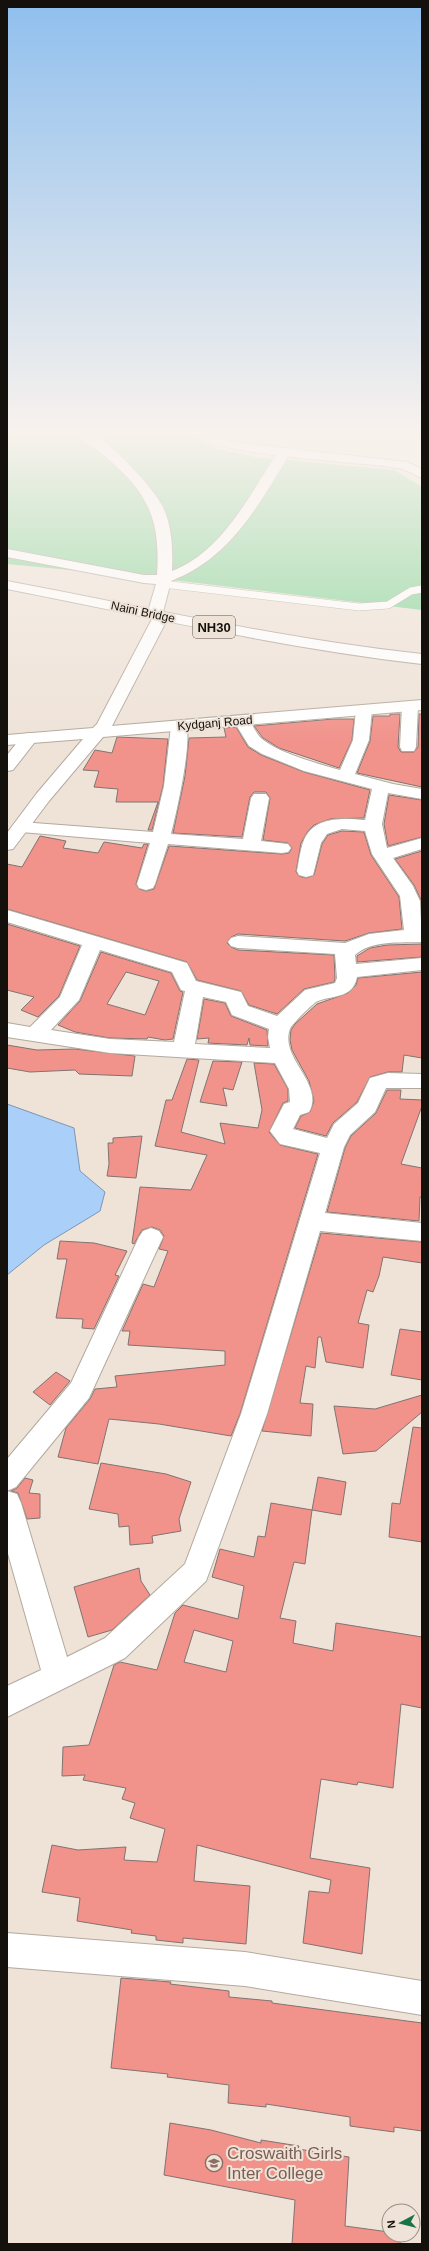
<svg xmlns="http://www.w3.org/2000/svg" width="429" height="2251" viewBox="0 0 429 2251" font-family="Helvetica,sans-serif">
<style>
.green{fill:#86d599}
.water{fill:#aacff8;stroke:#7d96b2}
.building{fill:#f1928b;stroke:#827371;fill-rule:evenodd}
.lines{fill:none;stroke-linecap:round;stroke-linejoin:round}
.lane-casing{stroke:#b3a99e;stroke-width:8}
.street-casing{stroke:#b3a99e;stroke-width:2}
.secondary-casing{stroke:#b3a99e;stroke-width:2}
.highway-casing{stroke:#b3a99e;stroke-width:2}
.lane{stroke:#fff;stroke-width:7}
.street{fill:#fff;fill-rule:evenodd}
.secondary{fill:#fff;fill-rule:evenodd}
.highway{fill:#fff;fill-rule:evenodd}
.labels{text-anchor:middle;stroke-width:4;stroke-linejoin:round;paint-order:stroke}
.far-street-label{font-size:12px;fill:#14110d;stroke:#efe3d8}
.shield{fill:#efe3d8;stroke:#56504a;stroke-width:1}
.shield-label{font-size:13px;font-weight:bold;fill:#14110d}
.near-education-label{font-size:17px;fill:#785e54;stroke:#efe3d8;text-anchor:start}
</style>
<rect width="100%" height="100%" fill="#efe3d8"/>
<polygon class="green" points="7,430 174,430 219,449 255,457 394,470 422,487 422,610 164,579 7,564"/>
<polygon class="water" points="7,1104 74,1128 80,1171 105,1192 100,1211 44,1245 7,1275"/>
<g class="building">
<polygon points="390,714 400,714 398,747 401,752 414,752 418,747 419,714 422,714 422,787 357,773 370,741 373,716 390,716"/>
<polygon points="333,719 354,719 352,740 339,768 279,748 263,738 254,726"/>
<polygon points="236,727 248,747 261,755 304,772 370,790 364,818 330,819 314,825 308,831 301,843 296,872 299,876 306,878 314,875 322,844 328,835 342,831 364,832 371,855 399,897 402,929 369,933 345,941 238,934 231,937 227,943 231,947 238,950 334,955 335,978 334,982 304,989 277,1014 249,1005 241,991 197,980 187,962 7,909 7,864 22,867 40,836 66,841 63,848 98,853 104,842 142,848 144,844 148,844 136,884 139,889 146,891 154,889 169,846 282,854 289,853 292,848 288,843 263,840 270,798 266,792 254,792 250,797 242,837 173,833 185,776 189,738 226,737 224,728"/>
<polygon points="117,737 168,739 163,786 152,830 148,830 158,802 116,802 118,789 94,787 99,771 83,770 95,750 112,753"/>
<polygon points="389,795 422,800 422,837 388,846 384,824"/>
<polygon points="422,851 422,911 421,900 414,885 395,859"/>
<polygon points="7,924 80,946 59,996 38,1017 21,1010 34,997 7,990"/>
<polygon points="422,944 422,957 357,962 357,956 370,948 387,945"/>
<path d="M101,952L171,973L180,991L183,992L173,1039L165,1040L148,1037L147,1039L110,1038L75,1032L58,1025L80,1001ZM126,972L159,981L145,1015L107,1004Z"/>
<polygon points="422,972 422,1058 404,1055 402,1072 388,1072 370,1077 357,1102 333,1123 326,1136 295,1128 301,1116 310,1112 314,1101 309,1081 292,1050 290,1040 291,1030 295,1024 317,1004 348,993 356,985 358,978"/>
<polygon points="204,999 225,1003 231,1016 267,1030 268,1046 250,1045 249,1038 247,1045 208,1043 209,1038 197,1039"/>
<polygon points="7,1045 37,1050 75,1049 135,1056 132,1076 79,1074 75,1070 30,1072 7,1068"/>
<polygon points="187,1059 199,1060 181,1132 225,1144 220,1123 258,1128 262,1110 254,1063 274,1064 288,1089 288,1101 283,1103 269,1132 280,1145 318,1154 240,1414 231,1436 159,1424 109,1419 98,1464 58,1457 66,1428 90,1399 95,1389 117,1387 115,1376 225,1365 225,1351 128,1345 130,1331 122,1331 143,1284 154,1287 168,1251 159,1249 164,1236 160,1230 152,1227 142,1230 134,1244 132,1243 140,1187 191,1190 207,1155 155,1146 166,1100 172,1100"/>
<polygon points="213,1061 242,1062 233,1090 223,1088 227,1106 200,1102"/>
<polygon points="387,1090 401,1090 400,1099 422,1100 422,1106 401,1164 422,1168 422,1197 420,1197 419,1221 327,1212 345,1148 351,1136 376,1113"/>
<polygon points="142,1136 136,1178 107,1176 109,1164 108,1143 113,1143 113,1138"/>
<polygon points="321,1233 422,1242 422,1263 383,1257 379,1276 373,1292 367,1290 358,1323 369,1325 363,1368 326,1362 321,1337 318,1337 315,1368 306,1366 300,1403 313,1404 311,1436 262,1431"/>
<polygon points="60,1241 94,1243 127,1251 115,1275 119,1276 94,1329 82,1328 83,1319 56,1318 67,1259 57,1259"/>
<polygon points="400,1329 422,1332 422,1380 391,1375"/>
<polygon points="56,1372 70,1381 50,1405 33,1392"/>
<polygon points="422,1395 422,1412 376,1451 343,1454 334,1406 375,1409"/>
<polygon points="413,1427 422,1428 422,1542 389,1537 392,1503 400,1504"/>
<polygon points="101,1463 166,1474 191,1482 179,1519 181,1531 152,1536 153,1543 130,1545 129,1526 119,1527 118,1514 89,1509"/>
<polygon points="318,1477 346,1482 341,1515 312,1510"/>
<polygon points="25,1478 33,1480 29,1493 40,1494 40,1518 27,1519 18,1493 11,1491 17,1488"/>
<path d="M271,1503L312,1510L305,1564L294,1562L280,1618L296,1621L293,1643L333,1651L336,1623L422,1637V1708L401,1704L393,1788L358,1782L357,1785L321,1779L310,1858L370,1868L362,1954L303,1943L309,1891L329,1893L331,1880L197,1845L194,1881L250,1886L246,1944L183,1938V1943L156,1940V1936L131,1933L132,1930L77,1921L80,1898L42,1892L52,1845L78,1850L126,1847L124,1860L157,1862L165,1829L130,1818L135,1803L122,1799L126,1788L83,1780L85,1775L62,1776L63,1747L89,1745L114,1665L120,1662L157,1670L175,1613L183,1605L238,1619L244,1586L212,1577L220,1549L254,1557L258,1536L265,1537ZM194,1630L233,1641L226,1672L184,1662Z"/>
<polygon points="139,1568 141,1581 150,1595 112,1630 88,1637 74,1587"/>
<polygon points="121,1978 171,1982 170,1984 229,1991 229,1997 272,2001 272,2003 422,2023 422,2131 394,2127 394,2132 350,2126 350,2117 266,2104 266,2107 228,2103 229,2085 167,2077 168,2074 111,2068"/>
<polygon points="170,2123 211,2130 261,2143 261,2140 299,2146 298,2149 349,2157 345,2226 389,2232 389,2235 401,2235 400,2244 292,2244 295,2200 164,2175"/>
</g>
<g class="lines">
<defs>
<polyline id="lane" points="163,584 359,607 388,605 411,591 422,589"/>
<g id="street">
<path d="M72,430C76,430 83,429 87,430C108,439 153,487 163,507C172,526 173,550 172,571C224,551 250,493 280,449H290L291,452C259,504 231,558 171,581L163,612L169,616L113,724L111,728H99L97,724L152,619L147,615L156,584L144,583L7,557V549L144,575H157C161,516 146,490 101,453C92,446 78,439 72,430Z"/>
<polygon points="410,701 416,703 418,706 416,747 414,751 402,751 400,747 402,706 404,703"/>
<path d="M364,705L370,707L372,710L369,740L355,774L393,784L422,789V799L388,793L382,824L387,848L422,838V849L393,858L413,886L420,901L422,942C402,943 371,940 355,955L356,964L422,958V970L357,977C353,998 335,995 318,1001C314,1002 291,1025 290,1029C279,1058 325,1084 309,1112L300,1115L293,1129L327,1138L334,1124L358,1103L370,1078L388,1073L422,1074V1088H386L375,1112L350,1135L344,1147L325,1213L422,1223V1241L320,1231L267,1414L206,1581L125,1658L7,1717V1686L41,1670L7,1550V1491L17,1494L21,1503L67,1657L105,1638L185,1564L241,1414L320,1153L280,1144L270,1131L284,1104L290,1102L289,1089L275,1063L110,1053L7,1037V1023L30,1027L60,997L82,945L7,922V910L187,963L196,981L241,992L248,1006L277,1016L305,990L335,983L337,978L335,954L238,948L231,946L228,942L231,938L238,936L345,943L369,934L404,930L400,896L372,854L365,831L342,829L327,834L321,843L313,875L306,877L299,875L297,871C299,861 300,850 304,840C314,816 343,818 365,820L372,789L304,771L262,754L249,746L233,720L235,717H247C252,723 256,734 262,739C281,754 316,763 340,770L353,740L356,710L358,707ZM100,950L172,972L181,990L185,991L174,1042L110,1039L51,1030L79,1000ZM203,997L226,1002L232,1015L269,1029L268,1037L270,1048L195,1044Z"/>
<path d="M179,721L185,722C194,736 176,815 171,834L243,839L251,798L254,794H266L269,798L261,841L288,844L291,848L288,852L282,853L168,844L155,884L153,888L146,890L139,888L137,884L150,843L21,832L15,831L12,827L15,823L21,822L153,832L164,786L171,726L173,722Z"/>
<polygon points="30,733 36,734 38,738 13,770 7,771 7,755 24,734"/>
<polygon points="151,1228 159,1231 163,1237 89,1398 16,1487 7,1491 7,1459 71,1383 139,1237 143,1231"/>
<polygon points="7,1933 245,1952 422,1981 422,2015 245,1986 7,1967"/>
</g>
<g id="secondary">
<path d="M185,430H201L214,436L240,443L407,462L422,469V478L403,469L385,466C351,462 201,454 185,430Z"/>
<path d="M422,700V710L103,737L49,801L13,849L7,850V833L37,793L83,739L7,745V735L93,728C98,722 101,721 109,722L111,726Z"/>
</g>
<path id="highway" d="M7,581C145,607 282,639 422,654V664C282,648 145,616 7,589Z"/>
</defs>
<use href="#lane" class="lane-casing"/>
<use href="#street" class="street-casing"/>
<use href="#secondary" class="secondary-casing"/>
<use href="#highway" class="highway-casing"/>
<use href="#lane" class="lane"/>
<use href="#street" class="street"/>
<use href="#secondary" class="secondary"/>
<use href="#highway" class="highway"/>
</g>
<linearGradient id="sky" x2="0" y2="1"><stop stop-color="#8fbfee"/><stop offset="0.58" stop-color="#f8f2ed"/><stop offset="1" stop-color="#f8f2ed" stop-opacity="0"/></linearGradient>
<rect width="429" height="745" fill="url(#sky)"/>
<defs>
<symbol id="university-ring" viewBox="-11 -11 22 22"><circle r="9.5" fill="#efe3d8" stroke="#8d6e63" stroke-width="1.5"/><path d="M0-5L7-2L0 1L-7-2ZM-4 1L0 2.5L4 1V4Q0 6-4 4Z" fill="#8d6e63"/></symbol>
</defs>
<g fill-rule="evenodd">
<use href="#university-ring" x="204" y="2153" width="20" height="20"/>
</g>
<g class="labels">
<g class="far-street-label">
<text transform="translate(143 612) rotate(12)" y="4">Naini Bridge</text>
<text transform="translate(215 723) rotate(-5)" y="4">Kydganj Road</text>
</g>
<rect class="shield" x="193" y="616" width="42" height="22" rx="3"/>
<g class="shield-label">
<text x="214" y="632">NH30</text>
</g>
<g class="near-education-label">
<text x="227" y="2159">Croswaith Girls<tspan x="227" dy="20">Inter College</tspan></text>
</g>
</g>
<rect width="429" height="2251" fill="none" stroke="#14110d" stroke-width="16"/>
<g transform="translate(401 2223) rotate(263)"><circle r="19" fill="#efe3d8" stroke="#978f87"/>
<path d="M0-3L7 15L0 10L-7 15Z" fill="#187347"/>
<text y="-6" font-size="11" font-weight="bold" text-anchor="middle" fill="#14110d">N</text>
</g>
</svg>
